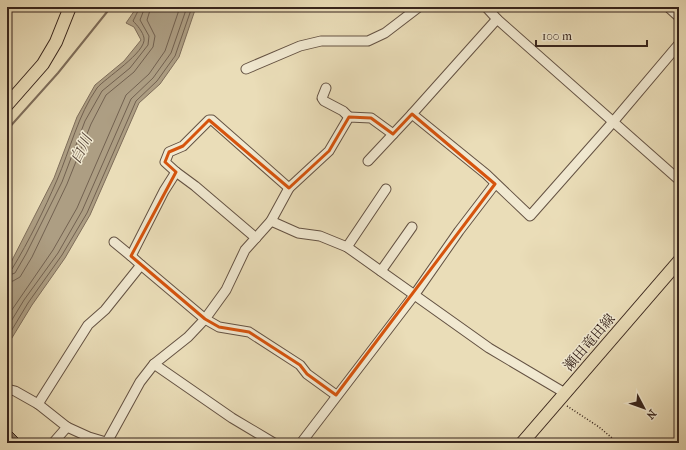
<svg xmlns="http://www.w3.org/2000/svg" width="686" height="450" viewBox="0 0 686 450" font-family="'IM FELL French Canon','Noto Serif JP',serif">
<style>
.water{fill:#ad9e83;stroke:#7e6d5a}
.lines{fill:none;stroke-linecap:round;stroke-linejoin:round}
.shore{stroke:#726150;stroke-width:1}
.stream{stroke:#7e6d5a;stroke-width:2}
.building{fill:#94846d;stroke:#37241c}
.minor-casing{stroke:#645243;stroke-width:11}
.major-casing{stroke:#37241c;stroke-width:14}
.path{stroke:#37241c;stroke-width:1.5;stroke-dasharray:1 2;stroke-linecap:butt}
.minor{stroke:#f1e9d1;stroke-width:9}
.major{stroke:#eaddb8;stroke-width:12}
.marked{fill:none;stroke:#d6540e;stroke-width:3;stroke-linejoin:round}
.labels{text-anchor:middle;stroke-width:3;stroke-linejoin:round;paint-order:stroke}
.street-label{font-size:14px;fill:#37241c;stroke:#f1e9d1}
.water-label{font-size:15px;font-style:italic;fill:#5a493b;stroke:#f1e9d1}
</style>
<rect width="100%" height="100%" fill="#eaddb8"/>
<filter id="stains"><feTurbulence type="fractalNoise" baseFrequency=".005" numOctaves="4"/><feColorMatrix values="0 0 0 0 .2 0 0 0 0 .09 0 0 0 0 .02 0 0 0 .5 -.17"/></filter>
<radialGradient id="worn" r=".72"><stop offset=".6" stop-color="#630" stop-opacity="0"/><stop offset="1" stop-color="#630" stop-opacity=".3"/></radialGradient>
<polygon class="water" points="137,7 196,7 179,57 160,84 139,103 90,215 65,258 32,305 7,346 7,270 54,178 77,117 95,85 124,61 141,40 134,27 126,23"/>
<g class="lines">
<g class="shore">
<path d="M7,271L12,269C29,241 44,210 57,180C70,150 78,115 97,88C104,79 147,52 144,38C143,32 137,25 133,21L140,7"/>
<polyline points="7,276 15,273 26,254 62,182 85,121 102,91 130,68 148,45 149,36 140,20 145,7"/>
<polyline points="7,282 13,281 20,277 32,257 67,184 91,124 106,95 134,72 153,47 155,36 147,20 151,7"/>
<polyline points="7,317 53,250 77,208 126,95 149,74 165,51 180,7"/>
<polyline points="7,328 24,300 58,253 82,211 131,99 153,78 171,53 187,7"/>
<polyline points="7,338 28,303 62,255 87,213 136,101 157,81 175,56 192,7"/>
</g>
<polyline class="stream" points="7,130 58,73 111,7"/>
</g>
<polygon class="building" points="11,431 20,440 17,443 7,443 7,436"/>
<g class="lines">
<defs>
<g id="minor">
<polyline points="486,7 497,19"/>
<polyline points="668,7 679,17"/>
<polyline points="246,69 300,46 321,41 368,41 385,33 419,7"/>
<polyline points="326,88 322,98 324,101 343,111 349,117"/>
<polyline points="412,114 486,174 530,216 613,122 679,44"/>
<polyline points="368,161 412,114 497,19 679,180"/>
<polyline points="176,172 165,162 169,152 183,146 209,120 212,120 289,188"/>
<polyline points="271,221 298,233 320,236 347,247 489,348 565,393"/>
<polyline points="114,242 131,256"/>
<polyline points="347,247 386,189"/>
<polyline points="141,265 205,319 219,327 249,332 300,365 307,374 336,395"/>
<polyline points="381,271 412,227"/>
<polyline points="154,364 232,418 274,443"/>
<polyline points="7,389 15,391 38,404 67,427 89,437 109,443"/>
<polyline points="38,404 88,325 105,310 141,265 131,256 164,191 176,172 195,186 256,238"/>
<polyline points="107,442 140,382 154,364 188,337 205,319 226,290 245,250 271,221 289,188 329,151 349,117 371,118 393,134"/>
<polyline points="53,443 67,427"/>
<polyline points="301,443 415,294 459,231 495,184"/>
</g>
<g id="major">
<polyline points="7,105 43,64 56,42 70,7"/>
<polyline points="522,443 679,261"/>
</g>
</defs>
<use href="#minor" class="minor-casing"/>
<use href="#major" class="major-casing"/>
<polyline class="path" points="567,406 599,427 618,443"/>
<use href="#minor" class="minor"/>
<use href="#major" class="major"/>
</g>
<path class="marked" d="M412,114L495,184L336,395L307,374L300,365L249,332L219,327L205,319L131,256L176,172L165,162L169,152L183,146L209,120L289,188L329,151L349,117L371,118L393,134Z"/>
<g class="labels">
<g class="street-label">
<text transform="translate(589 342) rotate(-49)" y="5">瀬田竜田線</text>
</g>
<g class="water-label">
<text transform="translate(81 149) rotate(-63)" y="5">白川</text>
</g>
</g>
<rect width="686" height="450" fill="none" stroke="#eaddb8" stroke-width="24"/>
<rect x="8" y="8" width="670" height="434" fill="none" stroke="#37241c" stroke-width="2"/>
<rect x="12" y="12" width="662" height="426" fill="none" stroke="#37241c"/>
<g transform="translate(644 408) rotate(131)" stroke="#f1e9d1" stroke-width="3" paint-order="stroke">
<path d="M0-3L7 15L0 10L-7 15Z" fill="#37241c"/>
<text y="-6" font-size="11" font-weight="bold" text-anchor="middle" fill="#37241c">N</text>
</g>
<path d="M536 40v6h111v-6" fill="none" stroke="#37241c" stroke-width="2"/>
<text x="542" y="40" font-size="12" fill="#37241c" stroke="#f1e9d1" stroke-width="3" paint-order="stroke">100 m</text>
<rect width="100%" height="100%" filter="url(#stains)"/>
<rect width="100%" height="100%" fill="url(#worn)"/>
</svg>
